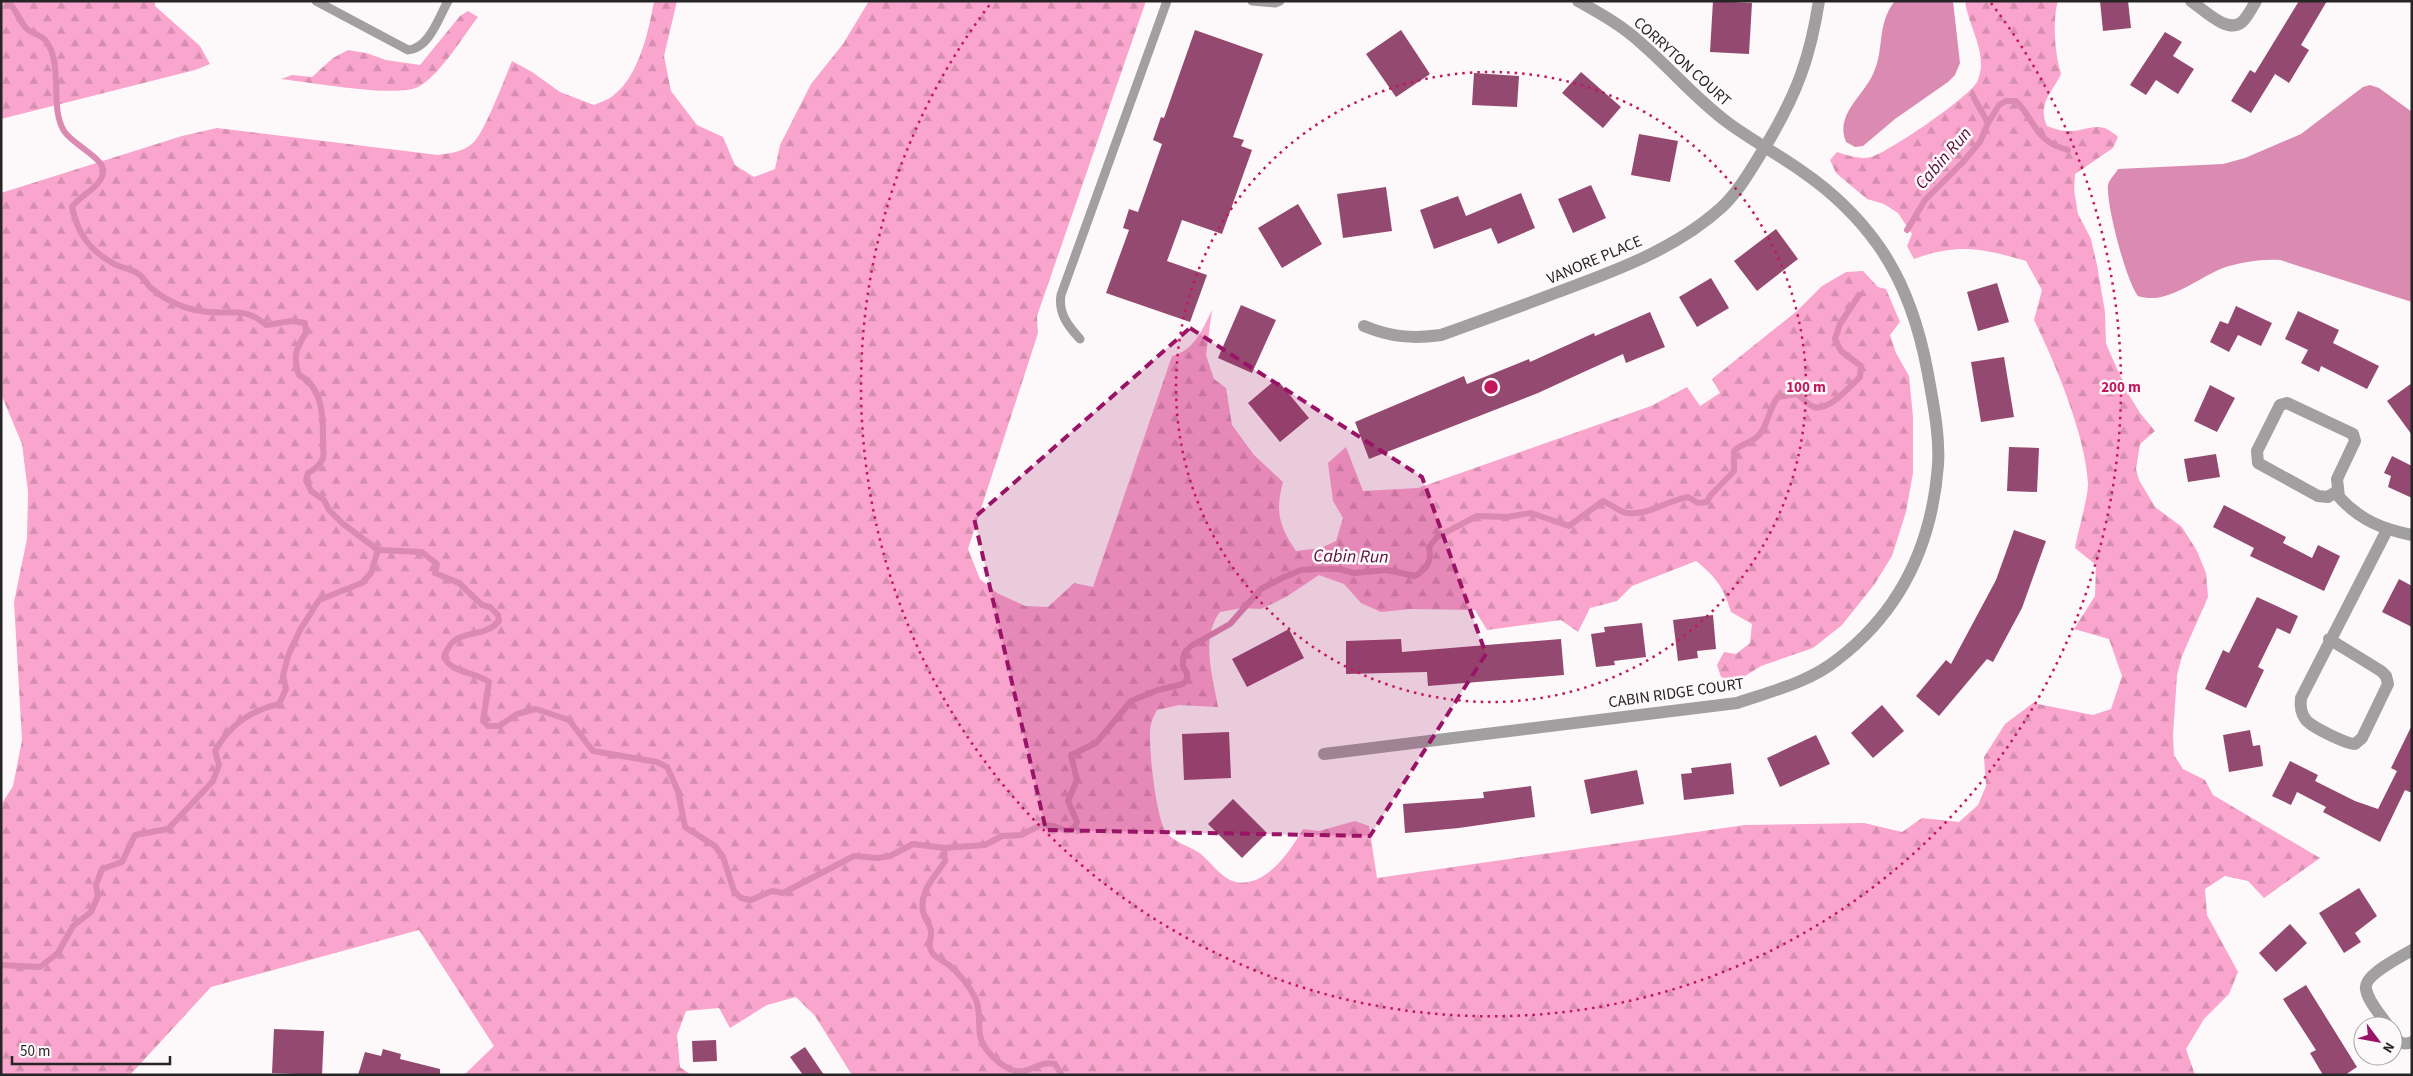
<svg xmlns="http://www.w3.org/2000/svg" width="2413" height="1076" viewBox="0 0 2413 1076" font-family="'Source Sans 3',sans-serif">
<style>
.forest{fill:url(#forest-firs)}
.water{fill:#db8ab2}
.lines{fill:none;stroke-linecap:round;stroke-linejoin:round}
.stream{stroke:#db8ab2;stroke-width:6}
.building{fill:#944a70}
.service{stroke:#a19fa0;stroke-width:9}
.minor{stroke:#a19fa0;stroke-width:12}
.marked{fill:#991366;fill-opacity:0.2;stroke:#991366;stroke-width:4;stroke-dasharray:10 6;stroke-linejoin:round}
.ring{fill:none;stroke:#c2185b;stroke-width:2.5;stroke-dasharray:2.5 5}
.labels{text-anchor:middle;stroke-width:5;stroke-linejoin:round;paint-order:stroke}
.street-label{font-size:16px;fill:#262525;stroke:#fdf9fb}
.water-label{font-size:18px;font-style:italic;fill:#570f3a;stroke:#fdf9fb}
.centre{fill:#c2185b;stroke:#fdf9fb;stroke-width:2.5}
.ring-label{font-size:15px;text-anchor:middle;font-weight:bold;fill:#c2185b;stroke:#fdf9fb;stroke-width:5;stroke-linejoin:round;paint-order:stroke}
</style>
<defs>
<pattern id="forest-firs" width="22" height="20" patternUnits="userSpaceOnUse" patternTransform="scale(1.25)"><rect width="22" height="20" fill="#f9a5cd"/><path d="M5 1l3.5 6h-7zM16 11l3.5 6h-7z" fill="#d58eb0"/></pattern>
</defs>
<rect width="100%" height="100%" fill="#fdf9fb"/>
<g class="forest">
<polygon points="1,1 155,1 155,6 200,46 210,64 195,70 1,119"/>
<path d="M654,1H677L664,56L671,91L697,125L723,137L735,165L754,177L775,169L780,145L811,84L843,44L869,1H1146L1037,316L1038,333L968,549L980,579L997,593L1025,606L1048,607L1074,583L1093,587L1172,356C1195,350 1202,330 1212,310L1206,355L1214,379L1226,388L1232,425L1254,455L1283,482C1275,511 1279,526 1296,551L1321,548L1336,541L1343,518L1333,501L1328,463L1346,447L1363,491L1418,488L1651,406L1687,387L1700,406L1720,393L1712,379L1797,311L1822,286L1846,272L1863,271L1878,287L1886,289L1900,322L1890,335L1896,353L1909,376L1913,417V473L1906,512L1892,556L1874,585L1842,625L1813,648L1761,666L1737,681L1721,677L1717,665L1724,652L1736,654L1750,643L1752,624L1731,612C1723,587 1717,578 1696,561L1632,586L1617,601L1590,608L1578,632L1561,620L1487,630L1475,610L1410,609L1381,612L1361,603L1344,584L1319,575L1286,597L1261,609L1242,608L1220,612C1200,638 1213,677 1218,707L1179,705L1157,710C1155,714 1152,719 1151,724C1147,740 1156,819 1166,832C1175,843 1187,845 1198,852C1210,860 1221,879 1236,882C1266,888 1290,851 1303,829L1319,831L1355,821L1369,826L1377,878L1745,825L1864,823L1902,832L1922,818L1959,822L1978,805L1986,786L1984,757L2005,724L2033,703L2093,715L2111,709L2122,676L2109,639L2074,629L2095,596L2096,565L2075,548C2078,531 2088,498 2088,484C2086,437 2055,362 2034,320L2042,290L2026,261C1982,248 1957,243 1914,259L1907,246L1912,234L1898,213L1884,204L1867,199L1836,173L1830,160L1837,152C1847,155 1860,160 1871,157C1889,152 1968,98 1977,82C1979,79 1980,72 1981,68C1982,43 1968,24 1965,1H2058C2052,21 2055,54 2061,74C2052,93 2037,104 2047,126C2053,128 2060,131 2066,131C2089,132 2098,118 2118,137L2113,148L2075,174L2074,190L2078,214L2091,239L2097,265L2105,312L2106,344L2129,395L2140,413L2155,431L2140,444L2136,469L2139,480L2155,507L2182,527L2197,551L2206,573L2208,597L2182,656L2177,675L2173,735L2174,755L2183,769L2205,780L2213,795L2320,858L2264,898L2248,881L2225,876L2205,889L2207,915L2238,972L2229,994L2204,1019L2186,1049L2195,1075H852L815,1016L796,997L767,1005L730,1028L719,1008L686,1011L677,1035L680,1067L691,1075H464L494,1046L419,930L211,987L130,1075H1V805L13,786L22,740L14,602L27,539L28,492L22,444L1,394V193L182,136L217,128L438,155C451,153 464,152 474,142C486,129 504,80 512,61L532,72L560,92L594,105C601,102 610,99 615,94C639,75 649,30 654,1Z"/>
<path d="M468,11L478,17C462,38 440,75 418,87C397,98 308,82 281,79L292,75L312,77L333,58L348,50L366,53L386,60L420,65L460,16Z"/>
</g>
<g class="water">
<path d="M1895,1H1953L1960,63L1955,75L1948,82L1895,119L1863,146L1855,147L1846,142C1835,114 1862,98 1873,74C1885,50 1876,24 1895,1Z"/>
<path d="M2370,85L2379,88L2412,112V302L2280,260C2260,259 2242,262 2223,268C2197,278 2167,306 2138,296C2126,281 2106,204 2108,185C2109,180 2115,174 2118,169L2223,164L2245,158L2301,134L2363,87Z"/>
</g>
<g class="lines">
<g class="stream">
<path d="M7,1C17,9 18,20 27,29C32,34 42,35 46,41C64,65 49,107 64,131C71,143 103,158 103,170C104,186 80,195 72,207C78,235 90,251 116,265C123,268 131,269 137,273C143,276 146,283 150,287C163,299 184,309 201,311C227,316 244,305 266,325L292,321L305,323L306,333C295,349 293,358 299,375C325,389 323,420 323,445C323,450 325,456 322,460C319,466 314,470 308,473L306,480L311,491L324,500L329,510L342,523L378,550L422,552L437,564L435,573L459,583L482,605L490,607L498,615L499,621C481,642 455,624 444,657C452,674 475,671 489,682L483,721L488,726H499L517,714L536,709L569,720L593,751L657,762L667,767L678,791L685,827L715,846L723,857L734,891L741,898L751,900L772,891L783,893L854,856L878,858L890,856L913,844L944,848L985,845L1002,836L1021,835L1041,825L1053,826L1067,831L1074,828L1077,822L1068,801L1077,780L1071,755L1096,743L1131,701L1158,690L1183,684L1187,679V673L1183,667V659L1185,652L1191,646L1230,624L1261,589L1282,578L1301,570L1317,569H1339L1354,573L1387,570L1415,576C1427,569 1432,561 1429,547L1437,537L1477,516L1507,517L1531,513L1569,526L1603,501C1610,504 1620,512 1627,513C1648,516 1668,500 1688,497L1698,503L1707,502L1710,496L1734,471V451C1741,444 1751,443 1758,436C1768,427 1768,409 1778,397L1797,394C1802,398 1808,405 1814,407C1830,411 1849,387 1860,377L1861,366L1841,351L1835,339L1840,324L1859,295"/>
<polyline points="1974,98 1988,123"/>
<path d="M1907,230L1925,200L1963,162L1980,142L1988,123L1999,105L2006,101H2016C2029,113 2034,132 2049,142C2054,146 2062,148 2068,150"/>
<path d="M944,848L945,861C935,877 917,893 924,915C926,921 931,926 931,932C931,941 927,946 933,954C938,959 943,961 949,965C957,972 968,984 973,994C981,1006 978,1021 980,1035C982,1049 999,1065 1012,1070C1029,1076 1037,1060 1055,1064L1062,1075"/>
<path d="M1,965L40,967L58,953L73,926L91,912L98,896L96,885L102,869L122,862L135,835L168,829L213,781L219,765L215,751C229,726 251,710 279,704L286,689L283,676L288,656L300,630L319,600L362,583L371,573L378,550"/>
</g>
</g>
<g class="building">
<polygon points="1713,1 1752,3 1749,54 1710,52"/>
<polygon points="2100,1 2128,1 2131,28 2103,31"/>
<polygon points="2299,1 2327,1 2301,45 2309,50 2289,83 2275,74 2251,113 2231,101 2250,70 2255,73"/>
<polygon points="1195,30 1263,54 1233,137 1244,140 1241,146 1252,150 1222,234 1182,220 1167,261 1207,275 1190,322 1106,293 1129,230 1123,228 1129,209 1138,212 1162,144 1153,140 1161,117 1164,118"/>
<polygon points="1401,30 1430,74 1396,97 1366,54"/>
<polygon points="2165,32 2182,42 2173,56 2194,69 2178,94 2156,80 2146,95 2130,85"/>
<polygon points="1581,72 1621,107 1603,128 1562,93"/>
<polygon points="1474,73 1519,76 1517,107 1472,105"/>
<polygon points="1639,134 1678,141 1670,182 1631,175"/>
<polygon points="1591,185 1606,218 1573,233 1558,199"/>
<polygon points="1386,187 1392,231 1343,238 1337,194"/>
<polygon points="1521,193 1535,228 1498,244 1491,228 1434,249 1420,210 1458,196 1466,216"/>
<polygon points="1298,204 1322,244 1282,268 1258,228"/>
<polygon points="1776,229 1798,259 1757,291 1734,261"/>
<polygon points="1711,278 1729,308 1697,327 1679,297"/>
<polygon points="1997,283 2009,322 1978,331 1967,292"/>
<polygon points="1241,305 1276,320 1252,373 1218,358"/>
<polygon points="2236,306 2272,323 2261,346 2238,335 2229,352 2210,342 2220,321 2228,324"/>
<polygon points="2298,311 2339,330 2333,343 2379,366 2367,389 2321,366 2319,372 2301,363 2308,350 2285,339"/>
<polygon points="1650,312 1665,347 1626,363 1623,354 1538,393 1369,459 1355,422 1464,376 1467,384 1529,359 1530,362 1594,333 1595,336"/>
<polygon points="2004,357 2014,417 1981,422 1971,362"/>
<polygon points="1273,382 1279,382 1309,418 1280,442 1248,403"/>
<polygon points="2412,383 2412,435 2387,401"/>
<polygon points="2210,385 2235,398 2217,432 2194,421"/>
<polygon points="2009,447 2039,448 2037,492 2007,491"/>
<polygon points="2216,454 2220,477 2188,482 2184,459"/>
<polygon points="2392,456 2412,466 2412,498 2388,487 2391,476 2384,473"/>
<polygon points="2224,505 2286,537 2283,543 2312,558 2318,545 2340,556 2324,591 2250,556 2254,548 2213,527"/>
<polygon points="2014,530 2046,541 2022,608 1993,662 1987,659 1939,716 1916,696 1946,660 1951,664 1996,580"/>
<polygon points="2399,579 2412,586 2412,627 2382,612"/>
<polygon points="2257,597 2298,616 2290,634 2277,628 2258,667 2264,670 2246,708 2205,689 2223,650 2229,653"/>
<polygon points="1713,615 1716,649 1697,651 1698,658 1678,661 1673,620"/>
<polygon points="1642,623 1646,657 1614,661 1615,665 1596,667 1591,634 1605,632 1604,627"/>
<polygon points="1289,629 1304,658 1247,687 1232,659"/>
<polygon points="1401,639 1402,652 1561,639 1564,675 1428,686 1427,672 1346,674 1346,641"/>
<polygon points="1882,705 1904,731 1873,758 1851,733"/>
<polygon points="2412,725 2412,793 2405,790 2380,842 2323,812 2326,807 2297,792 2291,805 2272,796 2290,761 2318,775 2315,781 2355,801 2378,809 2397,771 2391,768"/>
<polygon points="2250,730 2253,746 2260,745 2263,766 2229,772 2223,735"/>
<polygon points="1229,732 1231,778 1184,780 1182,734"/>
<polygon points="1816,735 1830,764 1780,787 1767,758"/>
<polygon points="1731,763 1734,794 1684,800 1681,774 1692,773 1691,768"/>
<polygon points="1637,770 1644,804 1591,814 1584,780"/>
<polygon points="1531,786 1535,817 1459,828 1405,833 1403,804 1484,798 1483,792"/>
<polygon points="1233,799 1267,833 1242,858 1208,824"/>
<polygon points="2359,888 2377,916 2355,933 2361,942 2344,953 2319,913"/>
<polygon points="2290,924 2307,943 2276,972 2259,953"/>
<polygon points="2306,985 2357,1067 2345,1075 2323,1075 2310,1053 2316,1050 2283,999"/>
<polygon points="274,1029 324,1031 322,1075 272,1073"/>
<polygon points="716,1040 717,1061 693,1062 692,1041"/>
<polygon points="805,1047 824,1075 803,1075 790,1057"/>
<polygon points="383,1049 401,1054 400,1059 440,1069 440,1075 358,1075 365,1052 381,1056"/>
</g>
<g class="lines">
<g class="service">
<path d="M316,1L408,50C429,49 439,17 448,1"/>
<polyline points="1252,1 1275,3 1280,1"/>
<path d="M1080,339C1068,326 1058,313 1061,295L1167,1"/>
</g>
<g class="minor">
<path d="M2191,1C2203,9 2229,36 2243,21C2248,16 2252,8 2256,1"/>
<path d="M1364,326C1390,337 1413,339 1441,335C1480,321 1519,307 1558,292C1615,271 1676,249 1722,207C1741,189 1754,164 1768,142C1797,93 1810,58 1819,1"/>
<path d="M2337,491L2328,497L2318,496L2258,463L2257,451L2280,405L2287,403L2353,434L2355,441L2337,479L2339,497C2360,520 2382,529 2412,535"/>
<path d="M2329,639L2381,671L2386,676L2388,684L2362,738L2355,744C2346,744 2312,727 2306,720C2301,714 2300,706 2301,698L2387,530"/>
<path d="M1324,754L1737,703C1772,691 1810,682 1838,659C1902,610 1932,544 1938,465C1940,435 1933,403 1928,374C1920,330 1905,283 1878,245C1858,217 1832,192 1803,172C1778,154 1751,140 1727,122C1696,99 1671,69 1642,44C1623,26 1601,14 1578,1"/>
<path d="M2388,1026C2381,1015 2368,1002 2366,989C2363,975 2401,957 2412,950"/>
<path d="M2393,1034C2398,1042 2403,1046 2412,1042"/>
</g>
</g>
<path class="marked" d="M1190,328L1422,477L1486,654L1370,836L1046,830L974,518Z"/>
<g class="ring">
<circle cx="1491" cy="387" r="315"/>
<path d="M1991 3A630 630 0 1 1 991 3"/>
</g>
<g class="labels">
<g class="street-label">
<text transform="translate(1683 61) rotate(42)" y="6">CORRYTON COURT</text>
<text transform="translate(1594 259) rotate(-23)" y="6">VANORE PLACE</text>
<text transform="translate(1676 692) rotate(-8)" y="6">CABIN RIDGE COURT</text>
</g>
<g class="water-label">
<text transform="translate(1943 158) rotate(-49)" y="6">Cabin Run</text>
<text transform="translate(1351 556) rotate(1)" y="6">Cabin Run</text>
</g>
</g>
<circle cx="1491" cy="387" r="8" class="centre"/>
<g class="ring-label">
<text x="1806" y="392">100 m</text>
<text x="2121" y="392">200 m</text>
</g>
<rect width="2413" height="1076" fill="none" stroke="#262525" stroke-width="5"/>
<g transform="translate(2378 1041) rotate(122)"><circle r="24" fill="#fdf9fb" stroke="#a7a4a5"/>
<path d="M0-4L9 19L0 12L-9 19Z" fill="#991366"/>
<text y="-8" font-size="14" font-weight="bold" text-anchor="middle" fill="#262525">N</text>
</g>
<path d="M12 1056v8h158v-8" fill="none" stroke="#262525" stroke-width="2.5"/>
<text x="20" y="1056" font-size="15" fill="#262525" stroke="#fdf9fb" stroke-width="4" paint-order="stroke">50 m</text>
</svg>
